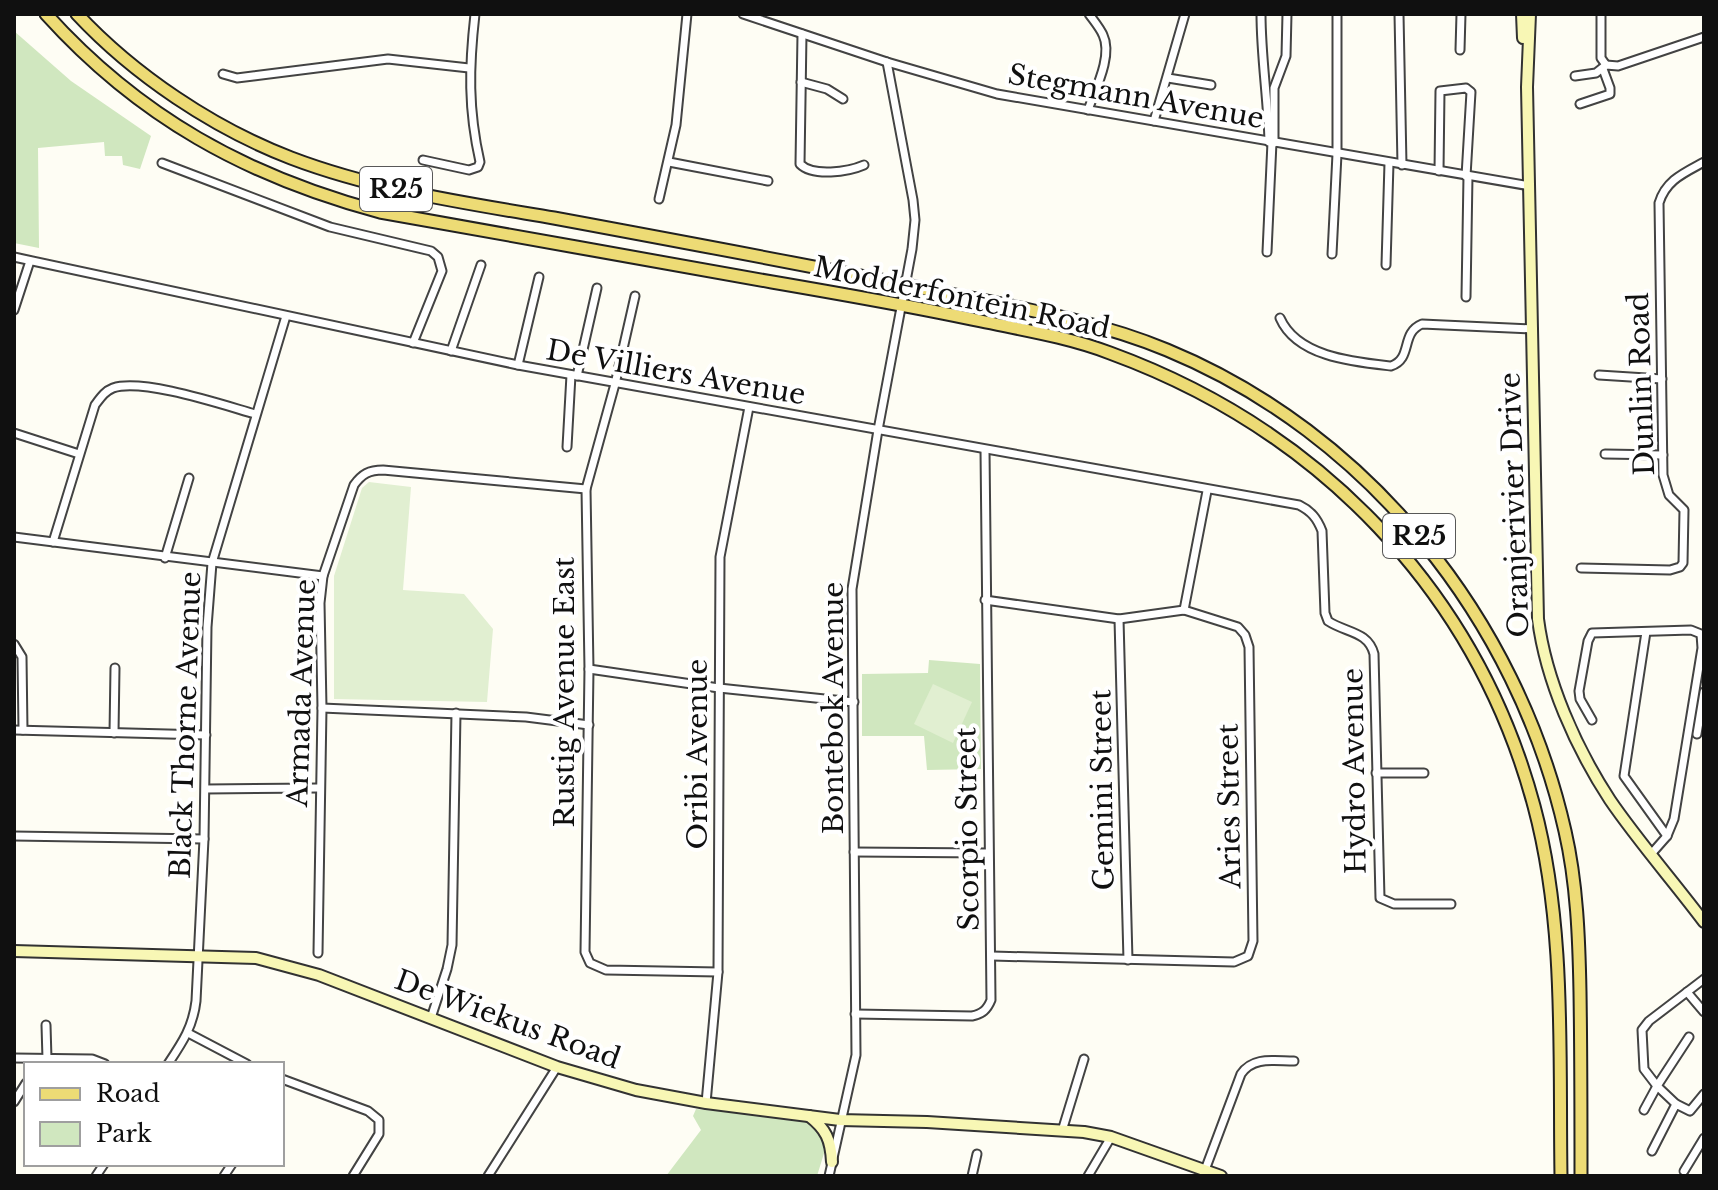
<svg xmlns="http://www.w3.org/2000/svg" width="1718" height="1190" viewBox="0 0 1718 1190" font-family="'Libre Baskerville',serif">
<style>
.green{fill:#d0e7bf}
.pitch{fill:#e1efd1}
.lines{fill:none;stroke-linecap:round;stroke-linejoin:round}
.street-casing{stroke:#434343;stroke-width:11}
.secondary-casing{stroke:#323232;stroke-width:14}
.primary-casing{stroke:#212121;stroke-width:15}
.street{stroke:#fff;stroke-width:7}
.secondary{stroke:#f8f7b5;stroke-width:10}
.primary{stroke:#eddb75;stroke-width:11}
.labels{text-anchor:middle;stroke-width:8;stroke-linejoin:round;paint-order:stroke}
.shield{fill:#fff;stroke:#585858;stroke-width:2}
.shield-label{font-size:26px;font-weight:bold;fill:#101010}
.street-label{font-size:28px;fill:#101010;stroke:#fff}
</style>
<rect width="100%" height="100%" fill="#fefdf4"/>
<g class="green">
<polygon points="14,31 71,81 151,136 140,169 123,165 122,156 105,156 104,142 38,148 39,248 14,243"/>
<polygon points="929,660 980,664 981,769 927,770 924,736 862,736 862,674 928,673"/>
<polygon points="696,1109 806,1119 825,1138 825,1150 817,1176 666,1176 701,1130 693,1116"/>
</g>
<g class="pitch">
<polygon points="369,482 411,487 403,590 464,594 493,629 487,702 334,699 334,576 362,488"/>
<polygon points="933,684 972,702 953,743 914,724"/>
</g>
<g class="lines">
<defs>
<g id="street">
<polyline points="743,14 887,62 997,94 1530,186"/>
<path d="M1261,14C1261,57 1268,99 1269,142"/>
<polyline points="1399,14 1402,165"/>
<polyline points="1601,14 1601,58 1606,65"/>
<path d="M802,34L800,164C813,177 848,172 864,165"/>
<polyline points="1460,50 1461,14"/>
<polyline points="223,74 237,78 388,59 469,68"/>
<polyline points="1575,76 1596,73 1606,65 1618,66 1704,37"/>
<polyline points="1168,78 1211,85"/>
<polyline points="801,82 827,89 843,99"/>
<polyline points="1580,104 1610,94 1610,88 1603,69"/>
<path d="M1088,110C1095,90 1113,56 1103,35C1100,28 1094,21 1089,14"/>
<polyline points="1154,121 1185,14"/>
<polyline points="1274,143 1274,88 1286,56 1287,14"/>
<path d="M423,160L469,170L478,167L480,162C468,109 469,67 475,14"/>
<polyline points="669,162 768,181"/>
<polyline points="162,163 330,227 431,251 438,257 442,271 413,343"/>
<polyline points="1439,171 1440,91 1466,88 1471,92 1466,176"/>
<polyline points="659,199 676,125 687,14"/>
<polyline points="1267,252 1272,142"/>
<polyline points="1332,254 1337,154 1337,14"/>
<path d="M14,257L518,365L1299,505C1311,511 1317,518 1322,531L1325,613L1328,621C1346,633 1368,631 1374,654L1380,898L1394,904H1451"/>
<polyline points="1386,265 1389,163"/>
<polyline points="635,296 615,384 586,489 589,669 585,952 590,963 606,970 718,972"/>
<polyline points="1466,297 1468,176"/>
<polyline points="14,310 30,261"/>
<path d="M1280,318C1297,357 1354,362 1391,366C1413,359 1400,333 1422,324L1533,329"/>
<polyline points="451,351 481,265"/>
<polyline points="518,365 539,277"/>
<polyline points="1599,375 1662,379"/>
<polyline points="577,376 597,288"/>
<polyline points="14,433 79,454"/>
<polyline points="567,447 571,375"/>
<polyline points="1605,454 1663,455"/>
<polyline points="14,537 323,576"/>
<path d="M53,542L95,405C101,397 105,391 113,388C143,378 223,405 255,414"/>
<polyline points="165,558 189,478"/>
<path d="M1581,568L1670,570L1680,567L1683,563L1684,510L1669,495L1663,475L1659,203C1666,180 1684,173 1704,162"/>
<polyline points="985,600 1119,619 1184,610 1238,627 1245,635 1249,647 1253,941 1248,956 1234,962 992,956"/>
<polyline points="1184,610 1207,491"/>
<polyline points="1119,619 1128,960"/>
<polyline points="1646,632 1624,776 1667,836"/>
<polyline points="14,644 22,657 23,730"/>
<polyline points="589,669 719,688 854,702"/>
<polyline points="322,708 526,717 589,725"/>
<polyline points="1592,720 1580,699 1579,691 1588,641 1592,633 1691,630 1701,634 1702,648 1674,819 1667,836 1652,853"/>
<polyline points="14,730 206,735"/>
<polyline points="114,733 115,668"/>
<polyline points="1697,734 1704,692"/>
<polyline points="1376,773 1424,773"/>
<polyline points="206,789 319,788"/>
<polyline points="14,836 204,839"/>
<polyline points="854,852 988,853"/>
<path d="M318,953L322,708L320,603L323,576L354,485C362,474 369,470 383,470L586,489"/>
<polyline points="1687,992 1704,1012"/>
<path d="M855,1014L972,1016C982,1014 987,1010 991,1000L985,450"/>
<polyline points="431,1018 447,969 452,945 456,713"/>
<polyline points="46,1025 47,1059"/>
<polyline points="188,1033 247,1064"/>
<polyline points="1689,1037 1657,1086 1644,1069 1642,1030 1649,1021 1704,979"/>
<polyline points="14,1058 92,1059 105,1064"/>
<path d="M168,1064C182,1043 193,1027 196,1001L204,839L207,627L212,563L286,316"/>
<polyline points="282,1079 368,1111 379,1120 379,1134 353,1176"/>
<polyline points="14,1102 26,1083"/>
<polyline points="706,1103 718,972 720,557 749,407"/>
<polyline points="1644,1110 1657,1086 1676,1104"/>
<polyline points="1062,1131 1084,1059"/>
<polyline points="1652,1151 1676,1104 1690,1111 1704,1094"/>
<path d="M1205,1170L1241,1074C1253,1056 1275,1061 1294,1061"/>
<polyline points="1684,1171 1704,1138"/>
<polyline points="96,1176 104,1164"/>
<polyline points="224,1176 232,1164"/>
<polyline points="488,1176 557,1067"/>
<polyline points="829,1176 856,1055 852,589 878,430 912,249 915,220 913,200 887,62"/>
<polyline points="972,1176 977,1154"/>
<polyline points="1088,1176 1111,1137"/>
</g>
<g id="secondary">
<polyline points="1522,14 1523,38"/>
<path d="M1530,14L1527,87L1538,619C1546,681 1576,748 1610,800C1638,841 1674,882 1704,922"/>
<polyline points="14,951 256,958 319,975 557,1067 636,1090 706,1103 840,1120 927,1122 1084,1132 1111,1137 1221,1176"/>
<path d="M809,1116C826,1129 831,1140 832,1162"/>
</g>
<g id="primary">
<path d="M46,14C139,117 246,176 380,212C511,235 641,259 772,282C842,294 912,306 981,321C1024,330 1068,337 1110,353C1318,429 1476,590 1534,806C1566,925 1559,1054 1561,1176"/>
<path d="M77,14C134,75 213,128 291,158C375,190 466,203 554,218C678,241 802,264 926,289C1007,306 1090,318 1167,350C1368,433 1517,619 1565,831C1577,883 1579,939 1580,992C1581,1053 1581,1115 1581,1176"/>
</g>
</defs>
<use href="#street" class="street-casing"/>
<use href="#secondary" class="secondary-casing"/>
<use href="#primary" class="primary-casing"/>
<use href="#street" class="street"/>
<use href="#secondary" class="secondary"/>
<use href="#primary" class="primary"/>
</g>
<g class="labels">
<g class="shield">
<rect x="360" y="167" width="72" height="44" rx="6"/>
<rect x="1383" y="514" width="72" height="44" rx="6"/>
</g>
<g class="shield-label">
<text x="396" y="198">R25</text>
<text x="1419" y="545">R25</text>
</g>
<g class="street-label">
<text transform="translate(1136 96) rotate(10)" y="10">Stegmann Avenue</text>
<text transform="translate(962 297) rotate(12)" y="10">Modderfontein Road</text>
<text transform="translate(676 372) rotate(10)" y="10">De Villiers Avenue</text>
<text transform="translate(1641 384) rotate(-92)" y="10">Dunlin Road</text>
<text transform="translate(1514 505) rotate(-92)" y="10">Oranjerivier Drive</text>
<text transform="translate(564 692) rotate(-90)" y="10">Rustig Avenue East</text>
<text transform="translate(301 693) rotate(-88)" y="10">Armada Avenue</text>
<text transform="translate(833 708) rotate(-90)" y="10">Bontebok Avenue</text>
<text transform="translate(185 725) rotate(-88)" y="10">Black Thorne Avenue</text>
<text transform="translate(697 754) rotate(-90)" y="10">Oribi Avenue</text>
<text transform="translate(1354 771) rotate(-91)" y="10">Hydro Avenue</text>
<text transform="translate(1102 790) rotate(-91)" y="10">Gemini Street</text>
<text transform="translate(1229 806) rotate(-91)" y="10">Aries Street</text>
<text transform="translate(967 829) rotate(-91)" y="10">Scorpio Street</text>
<text transform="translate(508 1019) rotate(20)" y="10">De Wiekus Road</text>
</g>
</g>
<rect width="1718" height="1190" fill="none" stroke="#101010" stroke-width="32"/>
<rect x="24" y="1062" width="260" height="104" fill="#ffffff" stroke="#9f9f9f" stroke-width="2"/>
<rect x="40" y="1088" width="40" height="12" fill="#eddb75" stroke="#9f9f9f" stroke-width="2"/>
<text x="96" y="1102" font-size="24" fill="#101010">Road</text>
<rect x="40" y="1122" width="40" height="24" fill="#d0e7bf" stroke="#9f9f9f" stroke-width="2"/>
<text x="96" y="1142" font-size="24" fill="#101010">Park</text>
</svg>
